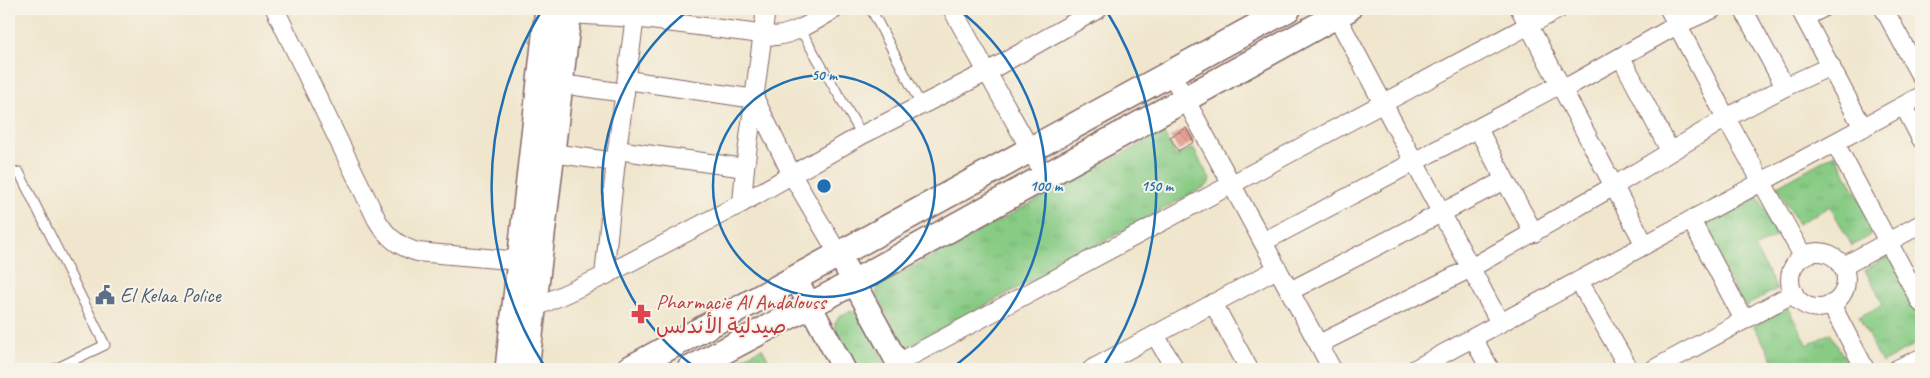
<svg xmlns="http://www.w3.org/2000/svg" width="1930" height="378" viewBox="0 0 1930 378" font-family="Caveat,'Playpen Sans Arabic',sans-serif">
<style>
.park{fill:url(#park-tufts);stroke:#687558}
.building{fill:url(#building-back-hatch)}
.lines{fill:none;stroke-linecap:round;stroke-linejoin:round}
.service-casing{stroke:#846564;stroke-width:11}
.minor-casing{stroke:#846564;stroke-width:20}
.tertiary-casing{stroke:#846564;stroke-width:25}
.secondary-casing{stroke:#846564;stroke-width:28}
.service{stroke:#fff;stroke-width:9}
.minor{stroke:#fff;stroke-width:18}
.tertiary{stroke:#fff;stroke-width:22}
.secondary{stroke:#fff;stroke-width:25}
.ring{fill:none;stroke:#1f6fb2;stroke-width:2.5}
.labels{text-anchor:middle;stroke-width:4;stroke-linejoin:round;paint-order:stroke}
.service-label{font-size:21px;fill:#4e5e75;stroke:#f7f3e8;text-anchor:start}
.health-label{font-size:21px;fill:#be3a42;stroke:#f7f3e8;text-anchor:start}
.centre{fill:#1f6fb2;stroke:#f7f3e8;stroke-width:2.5}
.ring-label{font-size:15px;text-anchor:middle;font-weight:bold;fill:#1f6fb2;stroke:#f7f3e8;stroke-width:4;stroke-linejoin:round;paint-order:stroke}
</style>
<defs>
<pattern id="park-tufts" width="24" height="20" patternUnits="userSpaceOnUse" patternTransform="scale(1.25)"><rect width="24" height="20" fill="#87cb84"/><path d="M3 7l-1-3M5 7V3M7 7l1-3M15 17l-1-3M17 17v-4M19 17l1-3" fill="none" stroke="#76ae72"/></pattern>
<pattern id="building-back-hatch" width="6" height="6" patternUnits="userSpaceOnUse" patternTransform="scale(1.25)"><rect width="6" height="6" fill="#e4988b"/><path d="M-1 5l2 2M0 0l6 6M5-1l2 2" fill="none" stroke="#bb7b72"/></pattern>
</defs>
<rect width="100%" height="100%" fill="#f7f3e8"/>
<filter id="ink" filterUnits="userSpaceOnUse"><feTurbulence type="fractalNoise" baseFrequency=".02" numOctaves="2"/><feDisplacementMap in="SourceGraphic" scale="10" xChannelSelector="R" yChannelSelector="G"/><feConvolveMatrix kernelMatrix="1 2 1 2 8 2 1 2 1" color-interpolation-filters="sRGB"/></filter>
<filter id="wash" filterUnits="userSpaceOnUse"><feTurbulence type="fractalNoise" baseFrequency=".0096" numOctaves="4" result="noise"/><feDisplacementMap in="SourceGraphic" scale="20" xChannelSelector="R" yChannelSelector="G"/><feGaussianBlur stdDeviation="1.12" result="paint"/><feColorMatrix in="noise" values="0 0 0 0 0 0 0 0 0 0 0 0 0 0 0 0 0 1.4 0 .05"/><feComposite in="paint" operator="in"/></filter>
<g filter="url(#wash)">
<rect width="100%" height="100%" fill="#f0e6cd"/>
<g class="park">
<polygon points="1163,132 1176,156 1193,148 1210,179 1208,185 910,346 902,345 876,293 879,285"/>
<polygon points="1835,154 1877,231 1852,246 1830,206 1798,224 1777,186"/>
<polygon points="1758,197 1778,235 1755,248 1777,289 1744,307 1701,228"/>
<polygon points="1890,255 1921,312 1921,341 1882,363 1859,317 1883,304 1865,270"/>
<polygon points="1787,307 1808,345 1830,333 1851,369 1778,369 1754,326"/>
<polygon points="851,311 859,316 862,320 889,369 856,369 835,328 835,323 839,316"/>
<polygon points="762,348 773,369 721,369"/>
</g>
<g id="blocks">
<polygon class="building" points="1186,128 1194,142 1178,151 1170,137"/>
</g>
</g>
<g filter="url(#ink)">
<use href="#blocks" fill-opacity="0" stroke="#846564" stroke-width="1"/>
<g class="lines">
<defs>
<g id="service">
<polyline points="871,9 921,105"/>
<polyline points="800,29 862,135"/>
<polyline points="9,177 19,172 105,345 55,369"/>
</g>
<g id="minor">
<path d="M275,9L377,220C387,237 398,246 417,252L520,261"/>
<polyline points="952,9 1045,176"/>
<polyline points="1520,9 1645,245"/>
<polyline points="1669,9 1726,118 1803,256"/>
<polyline points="1743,9 1785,87"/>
<polyline points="1800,9 1863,128"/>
<polyline points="1884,9 1921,77"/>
<path d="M569,14L635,18L776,36C798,33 816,20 835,9"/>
<polyline points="1336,15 1500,323"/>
<polyline points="1805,17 1821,9"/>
<polyline points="1621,57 1670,151"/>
<polyline points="1171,73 1332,369"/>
<polyline points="627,80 755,99 792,175 839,255"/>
<polyline points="561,84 625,93"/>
<polyline points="1562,90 1677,25 1713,9"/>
<polyline points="1904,106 1921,139"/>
<polyline points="1478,129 1505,180"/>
<polyline points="1835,143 1921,303"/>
<polyline points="617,150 745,168"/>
<polyline points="552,153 616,162"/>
<polyline points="742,203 745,168 766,9"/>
<polyline points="1691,220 1744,320"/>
<polyline points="1263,242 1559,85"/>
<circle cx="1818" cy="280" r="28"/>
<polyline points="1842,267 1921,224"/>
<polyline points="604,276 617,150 636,9"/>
<polyline points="1579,281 1629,369"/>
<polyline points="1290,291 1505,180 1534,233"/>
<polyline points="1213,303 1249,369"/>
<polyline points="1831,304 1865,369"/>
<polyline points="534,308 604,276 742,203 862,135 987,72 1098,9"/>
<polyline points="1155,335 1175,369"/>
<polyline points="1473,338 1490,369"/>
<polyline points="1319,344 1471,268 1614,186 1726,118 1785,87 1831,66"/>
<polyline points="898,363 1559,9"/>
<polyline points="1092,369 1277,269"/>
<polyline points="1415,369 1921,96"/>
<polyline points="1654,369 1794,293"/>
<polyline points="1897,369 1921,358"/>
</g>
<g id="tertiary">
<polyline points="839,255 901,369"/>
<polyline points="796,279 844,369"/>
</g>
<g id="secondary">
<polyline points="508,369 548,9"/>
<polyline points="526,369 569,9"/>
<polyline points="629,369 1288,9"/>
<polyline points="690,369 854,282 1348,9"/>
</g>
</defs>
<use href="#service" class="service-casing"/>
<use href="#minor" class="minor-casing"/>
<use href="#tertiary" class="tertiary-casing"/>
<use href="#secondary" class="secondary-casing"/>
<use href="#service" class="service"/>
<use href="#minor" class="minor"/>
<use href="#tertiary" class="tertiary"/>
<use href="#secondary" class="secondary"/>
</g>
</g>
<g class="ring">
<circle cx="824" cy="186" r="111"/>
<path d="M698 369A222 222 0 0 1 689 10M959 10A222 222 0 0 1 950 369"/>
<path d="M545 367A333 333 0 0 1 542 10M1106 10A333 333 0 0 1 1103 367"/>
</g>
<defs>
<symbol id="civic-bare" viewBox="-9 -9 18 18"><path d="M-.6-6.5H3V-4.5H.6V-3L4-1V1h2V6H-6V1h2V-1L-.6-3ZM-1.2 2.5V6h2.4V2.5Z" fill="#5c6f8a" stroke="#f7f3e8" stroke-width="2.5" paint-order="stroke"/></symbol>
<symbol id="pharmacy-bare" viewBox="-9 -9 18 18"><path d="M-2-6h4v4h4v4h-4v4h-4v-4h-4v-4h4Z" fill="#e0444e" stroke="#f7f3e8" stroke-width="2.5" paint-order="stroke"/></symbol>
</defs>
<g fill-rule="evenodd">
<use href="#civic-bare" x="91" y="281" width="28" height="28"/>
<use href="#pharmacy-bare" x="627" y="300" width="28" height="28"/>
</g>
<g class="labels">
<g class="service-label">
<text x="120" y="302">El Kelaa Police</text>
</g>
<g class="health-label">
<text x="656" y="309">Pharmacie Al Andalouss<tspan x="656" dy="24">صيدلية الأندلس</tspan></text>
</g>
</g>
<circle cx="824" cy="186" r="8" class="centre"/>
<g class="ring-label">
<text x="824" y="80">50 m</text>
<text x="1046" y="191">100 m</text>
<text x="1157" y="191">150 m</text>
</g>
<rect width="1930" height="378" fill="none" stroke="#f7f3e8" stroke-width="30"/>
</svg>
